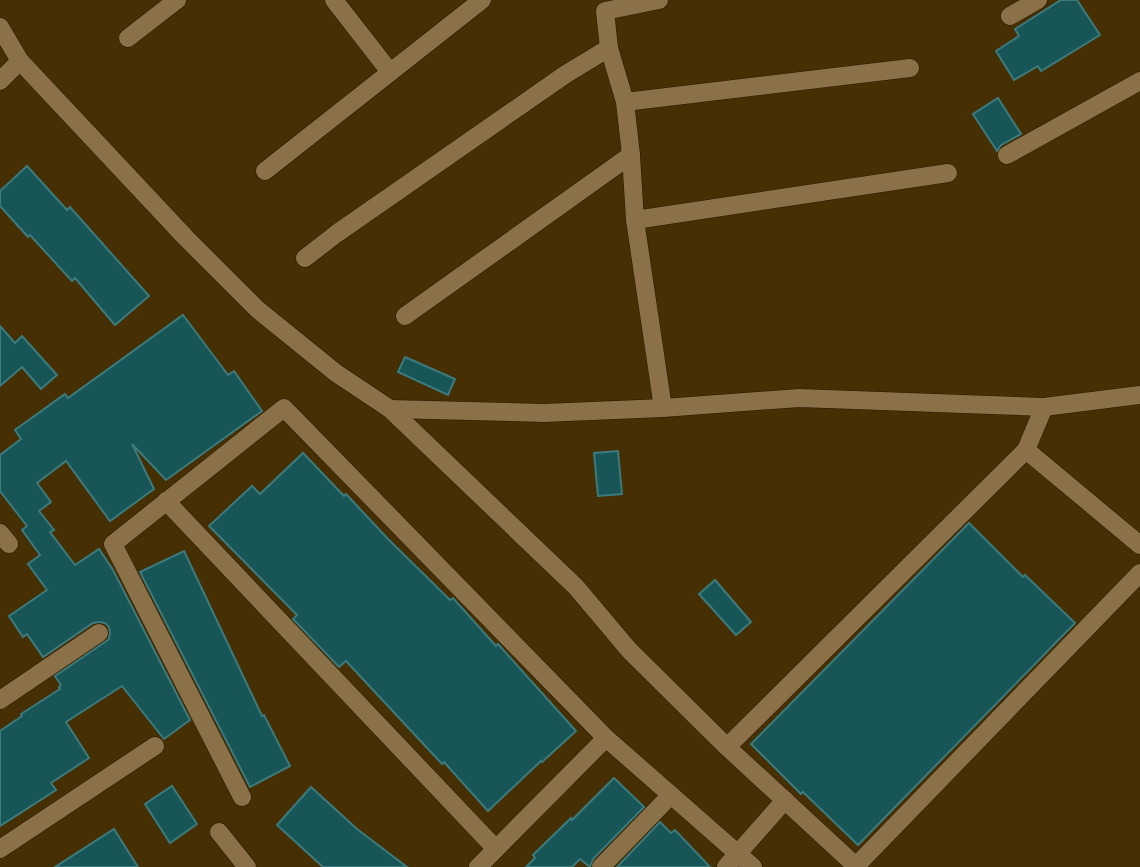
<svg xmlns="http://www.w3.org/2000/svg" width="1140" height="867" viewBox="0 0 1140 867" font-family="'Sofia Sans Condensed',sans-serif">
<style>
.building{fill:#175557;stroke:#3b7b7e;stroke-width:2}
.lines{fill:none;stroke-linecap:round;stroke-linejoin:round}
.minor-casing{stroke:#291800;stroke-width:19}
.tertiary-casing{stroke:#291800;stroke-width:19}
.minor{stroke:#8b7148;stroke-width:18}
.tertiary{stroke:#8b7148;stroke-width:18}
</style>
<rect width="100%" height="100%" fill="#462f02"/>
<g class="building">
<polygon points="1061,0 1077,0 1100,35 1041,71 1038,66 1014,80 996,51 1019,36 1015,29"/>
<polygon points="998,98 1021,134 1001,145 997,151 973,114"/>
<polygon points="27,166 67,210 70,207 149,296 115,325 75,278 72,281 30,235 28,237 0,206 0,191"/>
<polygon points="183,315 228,375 234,371 262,411 166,480 132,444 154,489 110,521 66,461 37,483 51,502 39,511 54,530 50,532 75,565 99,549 113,570 190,720 164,739 122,686 66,722 89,758 51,783 56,790 0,826 0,731 22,716 21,714 60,689 59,687 61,685 55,676 105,642 109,639 110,633 109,627 105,623 99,622 93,623 43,657 27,634 23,637 9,616 47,590 28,564 40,555 22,530 27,526 0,491 0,455 21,439 15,430 65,394 68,398"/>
<polygon points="0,326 15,343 22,336 57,375 41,389 22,367 0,386"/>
<polygon points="405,357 455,379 448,395 398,372"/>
<polygon points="618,451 622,494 598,496 594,453"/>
<polygon points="303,453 344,496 346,494 388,539 450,600 453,598 496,646 498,644 576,731 542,762 541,761 488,811 444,762 442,764 346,661 339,667 293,619 297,615 209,526 252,486 260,494"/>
<polygon points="969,523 1023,577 1025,575 1075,623 858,845 803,792 801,794 751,744"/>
<polygon points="184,551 262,716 264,715 290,766 250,787 140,572"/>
<polygon points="715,580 751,622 736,635 699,594"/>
<polygon points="614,778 644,807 593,859 590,867 580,859 572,867 526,867 535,858 533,855 571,818 572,820"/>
<polygon points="172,786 197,824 170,843 145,804"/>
<polygon points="311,787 357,829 407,867 323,867 277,825"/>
<polygon points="660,822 671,833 675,830 710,867 617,867"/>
<polygon points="114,829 138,867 55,867"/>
</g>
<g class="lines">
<defs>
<g id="minor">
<polyline points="334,0 390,72"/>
<polyline points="659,0 605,11 609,48 625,102 631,155 635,220 948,173"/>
<polyline points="1010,16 1038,0"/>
<polyline points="128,38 177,0"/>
<polyline points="0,81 20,61"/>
<polyline points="625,102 910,68"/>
<polyline points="1007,155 1140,81"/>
<polyline points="265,171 482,0"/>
<polyline points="635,220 663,408"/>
<polyline points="305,258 336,234 566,74 609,48"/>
<polyline points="405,316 631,155"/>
<polyline points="1140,395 1044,407 1026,450 1140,545"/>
<polyline points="390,409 544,413 663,408 799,398 1044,407"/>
<polyline points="166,501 496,849"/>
<polyline points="0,533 9,544"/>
<polyline points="0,700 99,633"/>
<polyline points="727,747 1026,450"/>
<polyline points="242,797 113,544 284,408 606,738"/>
<polyline points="219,832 247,867"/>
<polyline points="0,849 155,746"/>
<polyline points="856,866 1140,573"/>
<polyline points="478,867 606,738 753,867"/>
<polyline points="601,867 671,795"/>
<polyline points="726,867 785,800"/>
</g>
<polyline id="tertiary" points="0,27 20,61 186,238 257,309 336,373 390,409 576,587 629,650 727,747 857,867"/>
</defs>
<use href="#minor" class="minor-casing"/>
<use href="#tertiary" class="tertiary-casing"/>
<use href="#minor" class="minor"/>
<use href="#tertiary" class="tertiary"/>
</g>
</svg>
